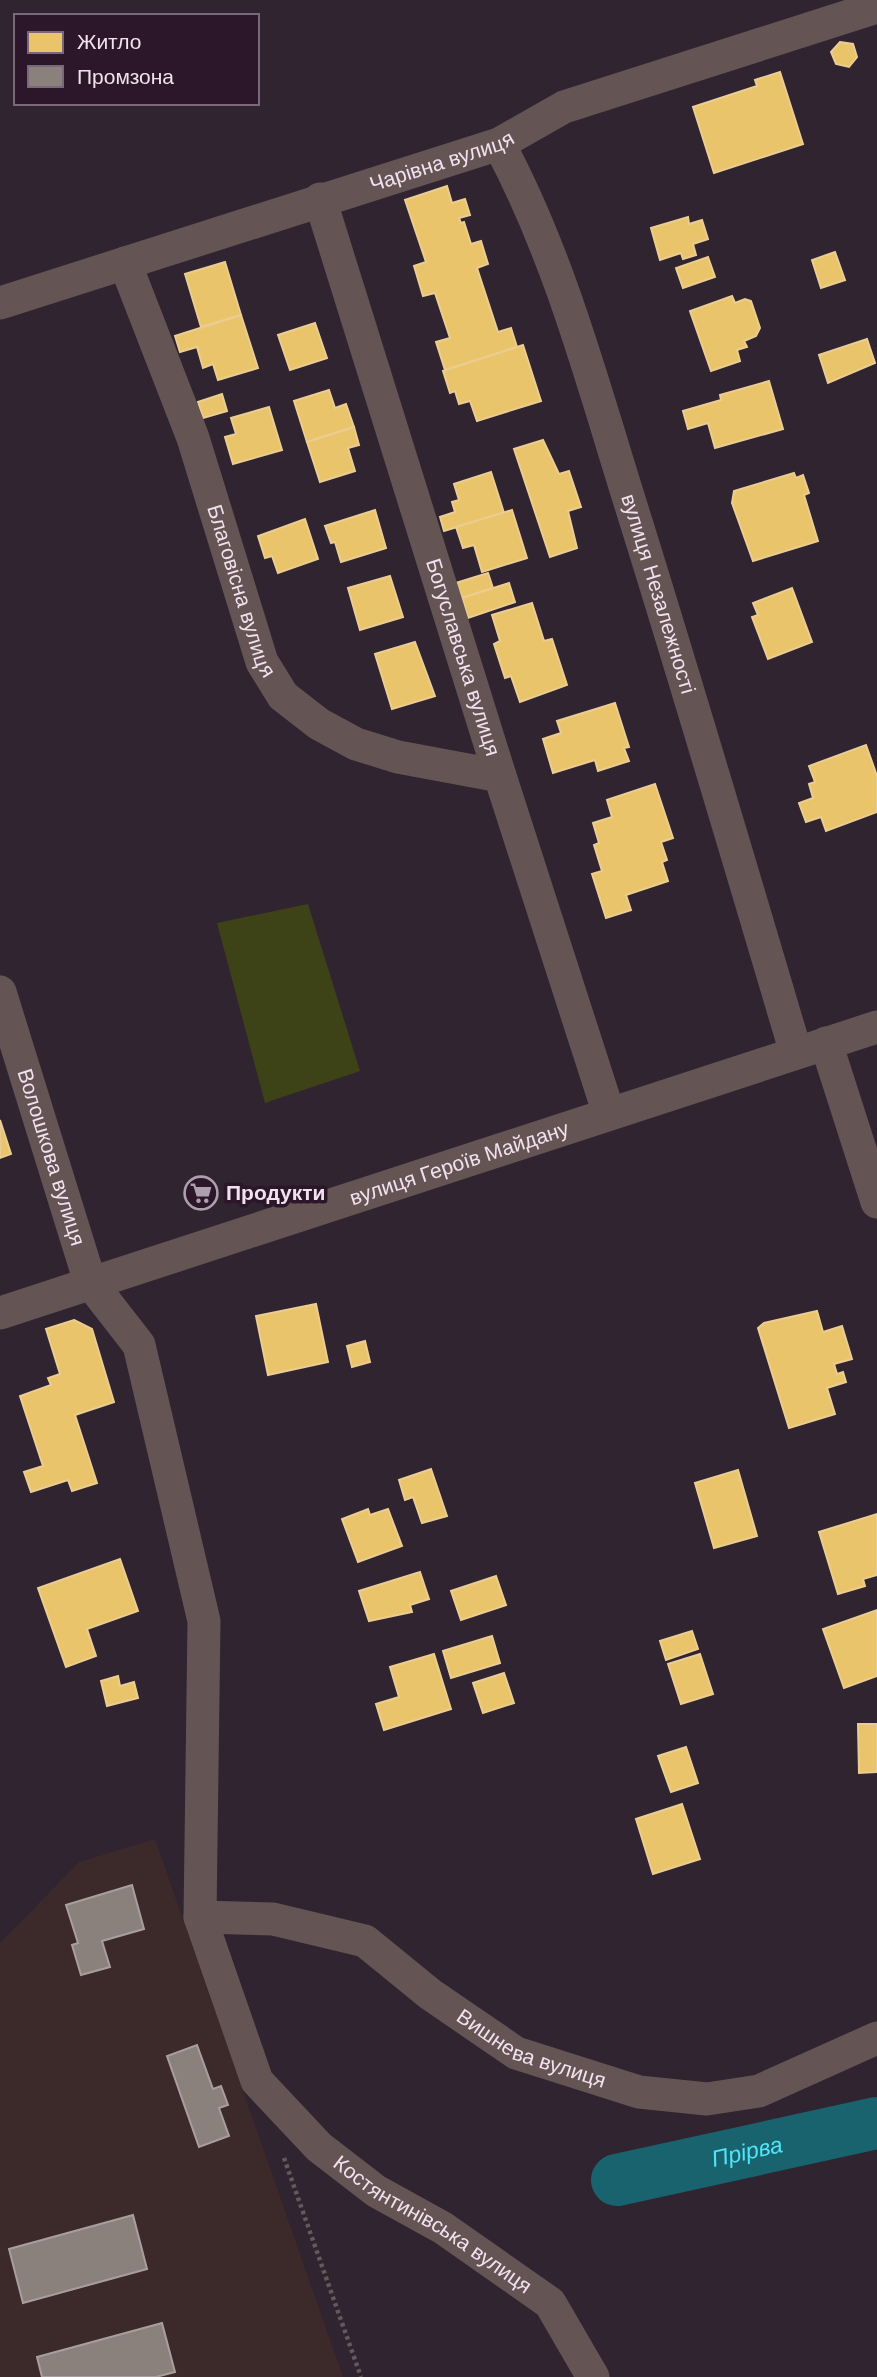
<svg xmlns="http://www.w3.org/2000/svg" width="877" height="2377" viewBox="0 0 877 2377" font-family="Arial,sans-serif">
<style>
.industrial{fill:#3c292a}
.green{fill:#3d4217}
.homes{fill:#e9c46a;stroke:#ebcd92;stroke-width:2}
.industry{fill:#8a817c;stroke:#a99e9e;stroke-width:2}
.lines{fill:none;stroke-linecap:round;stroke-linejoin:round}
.river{stroke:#18636e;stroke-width:52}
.path{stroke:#66595b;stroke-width:4.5;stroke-dasharray:3.5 3.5;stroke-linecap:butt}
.minor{stroke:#655454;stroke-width:33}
.labels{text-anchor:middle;stroke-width:7;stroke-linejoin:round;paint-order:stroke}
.street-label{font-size:21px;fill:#f0e2ef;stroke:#2b162a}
.poi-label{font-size:21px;font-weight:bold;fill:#f0e2ef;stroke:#2b162a;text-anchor:start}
.water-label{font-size:23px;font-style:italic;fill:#51e4f8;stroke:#2b162a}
</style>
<rect width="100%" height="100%" fill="#302430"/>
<polygon class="industrial" points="155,1839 343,2377 0,2377 0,1943 79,1862"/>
<polygon class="green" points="308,904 360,1071 265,1103 217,923"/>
<g class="homes">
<polygon points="840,42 853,44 857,57 849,67 836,64 831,52"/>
<polygon points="780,72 803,144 714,173 693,107 757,86 755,80"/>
<polygon points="447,186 452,203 465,199 470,215 459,218 461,223 464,222 471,244 481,241 488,264 477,268 498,332 511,328 517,347 445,370 436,342 450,338 435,293 423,296 414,266 426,262 405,200"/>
<polygon points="688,217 689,224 702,220 708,239 693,244 696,255 683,259 681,253 660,260 651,228"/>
<polygon points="835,252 845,280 821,288 812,260"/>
<polygon points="708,257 715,277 683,288 676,268"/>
<polygon points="225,262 241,315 201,327 185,274"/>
<polygon points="732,296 735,303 745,299 751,301 760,328 756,336 744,341 747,347 737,350 740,361 711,371 690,311"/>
<polygon points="241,315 258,368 218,380 213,364 203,368 197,347 180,352 175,336"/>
<polygon points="315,323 327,358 290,370 278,335"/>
<polygon points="867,339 875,363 828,383 819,355"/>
<polygon points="523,345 541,401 477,421 470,401 459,404 455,391 450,393 443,371"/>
<polygon points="769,381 783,429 715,448 708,423 688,429 683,411 721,400 720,395"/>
<polygon points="329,390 335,408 346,404 354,427 307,442 294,401"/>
<polygon points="222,394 227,411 203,418 198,402"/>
<polygon points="269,407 282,450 233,464 225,437 236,434 231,418"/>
<polygon points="354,427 359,445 348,448 355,471 320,482 307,442"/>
<polygon points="543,440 559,474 569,471 581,507 568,511 577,548 550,557 514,449"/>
<polygon points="491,472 504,513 444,531 440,517 455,512 452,502 459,500 454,484"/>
<polygon points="794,473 796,478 803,475 809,493 804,495 818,541 753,561 732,503 734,491"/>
<polygon points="375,510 386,548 341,562 335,542 331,543 325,526"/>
<polygon points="512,510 527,558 482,572 474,545 463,548 456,527"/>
<polygon points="305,519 318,559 278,573 272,556 265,558 258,536"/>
<polygon points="488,573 493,588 462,598 456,583"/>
<polygon points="390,576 403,617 360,630 348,588"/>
<polygon points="509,583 515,602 468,618 462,598"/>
<polygon points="792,588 812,642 768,659 752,617 758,615 753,603"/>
<polygon points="532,603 544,641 552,639 567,685 520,702 511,676 505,678 494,644 500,641 492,615"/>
<polygon points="415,642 435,696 392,709 375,654"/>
<polygon points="615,703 629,747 624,748 629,761 598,771 595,760 553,773 543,739 561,733 557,721"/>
<polygon points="866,745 877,776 877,812 826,831 821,817 806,822 799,803 813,798 809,784 815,782 809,766"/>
<polygon points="655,784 673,838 661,842 667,860 662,862 668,881 626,895 631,910 606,918 592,874 602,871 594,845 599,843 593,823 612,817 607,800"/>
<polygon points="0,1120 11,1154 0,1158"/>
<polygon points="316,1304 328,1362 268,1375 256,1316"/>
<polygon points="817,1311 823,1332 842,1326 852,1359 834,1364 837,1374 843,1372 846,1382 827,1388 835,1414 789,1428 758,1328 764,1323"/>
<polygon points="74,1320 92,1329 114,1402 75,1415 97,1483 72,1491 68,1480 31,1492 24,1472 43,1466 20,1396 51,1385 48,1378 60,1374 46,1329"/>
<polygon points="365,1341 370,1362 352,1367 347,1346"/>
<polygon points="431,1469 447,1516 422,1523 413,1497 405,1500 399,1480"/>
<polygon points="738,1470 757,1536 714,1548 695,1483"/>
<polygon points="368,1509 370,1515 388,1509 402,1546 358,1562 342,1519"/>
<polygon points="877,1514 877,1575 863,1579 865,1586 838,1594 819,1532"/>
<polygon points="120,1559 138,1611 87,1629 96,1656 66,1667 38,1588"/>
<polygon points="420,1572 429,1599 410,1605 412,1612 369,1621 359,1591"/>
<polygon points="496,1576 506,1605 461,1620 451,1591"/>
<polygon points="877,1610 877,1676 844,1688 823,1629"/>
<polygon points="692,1631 698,1649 666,1660 660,1641"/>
<polygon points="492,1636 500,1663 451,1678 443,1651"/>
<polygon points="434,1654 451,1709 384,1730 376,1704 399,1697 390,1667"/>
<polygon points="700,1654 713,1694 681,1704 668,1664"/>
<polygon points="504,1673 514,1703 483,1713 473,1683"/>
<polygon points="118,1676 120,1686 134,1682 138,1698 107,1706 101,1681"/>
<polygon points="858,1724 877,1724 877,1772 859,1773"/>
<polygon points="686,1747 698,1783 671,1792 658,1756"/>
<polygon points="682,1804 700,1859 653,1874 636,1819"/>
</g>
<g class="industry">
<polygon points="132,1885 144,1929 102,1941 110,1967 81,1975 72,1945 78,1943 66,1905"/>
<polygon points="197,2045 213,2089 221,2086 228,2105 219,2108 229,2136 199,2147 167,2056"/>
<polygon points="133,2215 147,2269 23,2303 9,2249"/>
<polygon points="162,2323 175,2372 156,2377 42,2377 37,2357"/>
</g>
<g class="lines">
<path class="river" id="s1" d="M617,2180L877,2123"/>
<polyline class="path" points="284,2158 361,2377"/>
<g class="minor">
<path id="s2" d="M499,144C558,254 591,377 628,496C686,681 741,867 796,1053"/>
<path id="s3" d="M320,199L500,776L609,1114"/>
<path id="s4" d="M125,263L193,438L262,662L283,696L319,724L356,744L398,757L500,776"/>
<path id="s5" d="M0,303L499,144L564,107L877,7"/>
<path id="s6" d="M0,992L90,1282L139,1345L204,1621L200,1917L257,2081L319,2147L376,2191L443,2228L550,2303L593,2377"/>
<polyline points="826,1043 877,1202"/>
<path id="s7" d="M0,1313L877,1027"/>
<path id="s8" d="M200,1917L273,1919L365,1941L430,1994L516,2053L639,2092L707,2099L759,2091L877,2038"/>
</g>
</g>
<defs>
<symbol id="supermarket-ring" viewBox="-11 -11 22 22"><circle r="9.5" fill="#2b162a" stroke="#ada0ac" stroke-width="1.5"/><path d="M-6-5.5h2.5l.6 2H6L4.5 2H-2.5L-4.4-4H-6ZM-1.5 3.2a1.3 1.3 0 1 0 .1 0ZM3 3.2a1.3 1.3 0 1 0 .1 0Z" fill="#ada0ac"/></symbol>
</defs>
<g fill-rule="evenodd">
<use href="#supermarket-ring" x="182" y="1174" width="38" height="38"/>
</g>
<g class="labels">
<g class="street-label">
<text dy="7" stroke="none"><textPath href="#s5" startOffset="464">Чарівна вулиця</textPath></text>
<text dy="7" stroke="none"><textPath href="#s4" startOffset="348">Благовісна вулиця</textPath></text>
<text dy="7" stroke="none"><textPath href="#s2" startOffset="478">вулиця Незалежності</textPath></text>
<text dy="7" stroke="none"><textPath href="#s3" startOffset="480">Богуславська вулиця</textPath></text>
<text dy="7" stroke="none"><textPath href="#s6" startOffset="173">Волошкова вулиця</textPath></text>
<text dy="7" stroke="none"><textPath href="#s7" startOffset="483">вулиця Героїв Майдану</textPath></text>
<text dy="7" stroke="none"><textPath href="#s8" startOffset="368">Вишнева вулиця</textPath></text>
<text dy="7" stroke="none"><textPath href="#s6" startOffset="1365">Костянтинівська вулиця</textPath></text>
</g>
<g class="poi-label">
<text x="226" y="1200">Продукти</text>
</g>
<g class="water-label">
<text dy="8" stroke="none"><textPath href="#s1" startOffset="133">Прірва</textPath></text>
</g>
</g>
<rect x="14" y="14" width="245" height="91" fill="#2b162a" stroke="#7a6879" stroke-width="2"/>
<rect x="28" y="32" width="35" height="21" fill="#e9c46a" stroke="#7a6879" stroke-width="2"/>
<text x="77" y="49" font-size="21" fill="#f0e2ef">Житло</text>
<rect x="28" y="66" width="35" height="21" fill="#8a817c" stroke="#7a6879" stroke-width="2"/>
<text x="77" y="84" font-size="21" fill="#f0e2ef">Промзона</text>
</svg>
